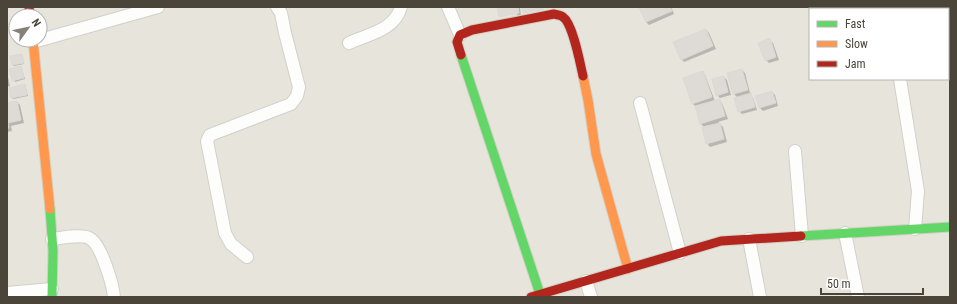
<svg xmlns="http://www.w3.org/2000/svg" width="957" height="304" viewBox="0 0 957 304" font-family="'Roboto Condensed',sans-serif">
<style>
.residential{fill:#e7e4dc;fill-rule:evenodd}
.shadow{fill:#0003}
.building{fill:#dedbd6;stroke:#dcd9d4}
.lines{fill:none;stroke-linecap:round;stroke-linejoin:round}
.street-casing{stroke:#d2d0cb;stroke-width:14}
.fast-casing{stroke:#d3cfc5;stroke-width:11}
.slow-casing{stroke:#d3cfc5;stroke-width:11}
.jam-casing{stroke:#d3cfc5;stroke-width:11}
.street{stroke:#fdfdfc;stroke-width:12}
.fast{stroke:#63d668;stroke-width:9}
.slow{stroke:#ff974d;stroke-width:9}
.jam{stroke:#b3261e;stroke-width:9}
</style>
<rect width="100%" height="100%" fill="#f4f2ee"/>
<path class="residential" d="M7,7H950V297H7ZM810,9H948V79H810ZM16,16H40V40H16Z"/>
<g class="shadow">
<polygon points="498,7 520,7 521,16"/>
<polygon points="643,7 671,7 674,14 649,25 646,22"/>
<polygon points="706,30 709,33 716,49 684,62 681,59"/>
<polygon points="769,40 773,43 779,60 769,63 766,60"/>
<polygon points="21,55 24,64 14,66 13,65"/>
<polygon points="21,67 25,79 15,82 10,69"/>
<polygon points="742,70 745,73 750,93 749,93 753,98 757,110 742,114 739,111 738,98 734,94 728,74"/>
<polygon points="702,72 705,75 715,101 719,100 722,103 728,119 718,122 723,127 727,142 710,147 707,143 705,128 701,124 695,106 693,104 684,79"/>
<polygon points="7,73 10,86 7,87"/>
<polygon points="724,77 727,80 731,95 720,98 717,95"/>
<polygon points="25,85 28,96 13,99 12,97"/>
<polygon points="772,92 775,95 778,106 763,111 760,108 756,96"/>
<polygon points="17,102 20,105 24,123 11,126 12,131 7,132 7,104"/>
</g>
<g class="building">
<polygon points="497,7 518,7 519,13 499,17"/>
<polygon points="522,7 542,7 543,9 523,13"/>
<polygon points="639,7 670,7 672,11 646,22"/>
<rect x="829" y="7" width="17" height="2"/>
<polygon points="856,7 886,7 886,9 857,9"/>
<polygon points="706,29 713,46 681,60 673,42"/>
<polygon points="770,38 776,57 765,61 758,43"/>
<polygon points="22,54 24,63 12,65 10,56"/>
<polygon points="21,66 24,78 12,81 9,69"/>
<polygon points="742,69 748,90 733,94 727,73"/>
<polygon points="703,71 712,97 692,104 683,78"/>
<polygon points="724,76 728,92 716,96 712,79"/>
<polygon points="25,84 27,95 11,98 9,88"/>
<polygon points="772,91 776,103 759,108 755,96"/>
<polygon points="751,93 755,107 738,112 734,98"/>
<polygon points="720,99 725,116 700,124 695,106"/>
<polygon points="17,101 21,120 8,123 9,128 7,128 7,103"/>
<polygon points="720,123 724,139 706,144 702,127"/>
</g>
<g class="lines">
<defs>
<g id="street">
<polyline points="448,7 460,35"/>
<polyline points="889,7 889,9"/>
<polyline points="33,42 158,7"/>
<path d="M349,43C368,34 394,31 401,7"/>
<polyline points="900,79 918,191 915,229"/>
<polyline points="640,103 680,253"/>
<polyline points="795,151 802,236"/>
<polyline points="845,233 858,297"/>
<path d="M52,239C61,238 81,234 89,238C101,243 113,285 114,297"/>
<polyline points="749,239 760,297"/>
<polyline points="247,257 231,244 225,233 207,141 210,135 291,104 297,96 299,87 285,33 281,13 277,7"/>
<polyline points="586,281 591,297"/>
<polyline points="7,293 52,289"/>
</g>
<g id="fast">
<polyline points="461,55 540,294"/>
<polyline points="50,209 53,251 52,297"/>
<polyline points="801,236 950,227"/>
</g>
<g id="slow">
<polyline points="33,40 50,209"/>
<polyline points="583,76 588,100 596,154 628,269"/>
</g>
<g id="jam">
<polyline points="29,7 30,16"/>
<path d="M461,55L457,42L460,35L472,30L554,14C557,15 561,15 563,17C573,24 580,63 583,76"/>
<polyline points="531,297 721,241 801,236"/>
</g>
</defs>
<use href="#street" class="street-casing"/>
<use href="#fast" class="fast-casing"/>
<use href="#slow" class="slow-casing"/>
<use href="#jam" class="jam-casing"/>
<use href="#street" class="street"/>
<use href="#fast" class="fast"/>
<use href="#slow" class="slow"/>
<use href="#jam" class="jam"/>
</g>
<rect width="957" height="304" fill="none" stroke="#4b4439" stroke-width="16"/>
<rect x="809" y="8" width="140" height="72" fill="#ffffff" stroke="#b7b4b0"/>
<rect x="817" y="21" width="20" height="6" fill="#63d668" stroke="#b7b4b0"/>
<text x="845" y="28" font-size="12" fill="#4b4439">Fast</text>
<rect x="817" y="41" width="20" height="6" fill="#ff974d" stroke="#b7b4b0"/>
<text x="845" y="48" font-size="12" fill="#4b4439">Slow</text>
<rect x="817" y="61" width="20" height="6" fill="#b3261e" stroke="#b7b4b0"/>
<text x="845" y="68" font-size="12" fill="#4b4439">Jam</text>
<g transform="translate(28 28) rotate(57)"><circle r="19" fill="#ffffff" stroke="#b7b4b0"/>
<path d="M0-3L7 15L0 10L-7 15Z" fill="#868178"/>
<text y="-6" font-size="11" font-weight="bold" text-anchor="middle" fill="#4b4439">N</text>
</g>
<path d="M821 288v6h102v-6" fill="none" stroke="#4b4439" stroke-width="2"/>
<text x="827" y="288" font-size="12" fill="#4b4439" stroke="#ffffff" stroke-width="3" paint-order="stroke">50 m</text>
</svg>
